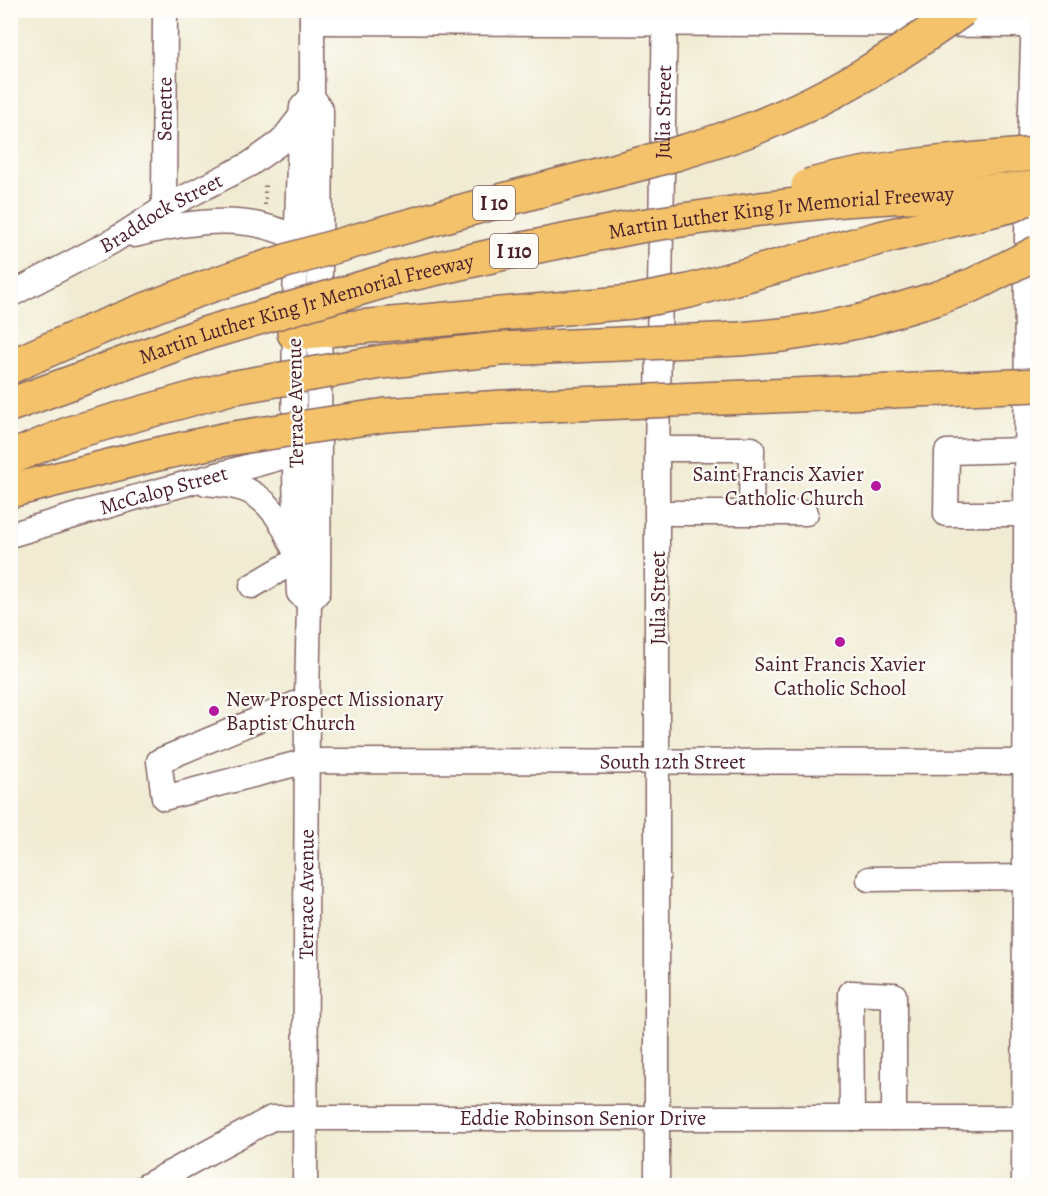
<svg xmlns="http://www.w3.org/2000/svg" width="1048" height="1196" viewBox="0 0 1048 1196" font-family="Alegreya,serif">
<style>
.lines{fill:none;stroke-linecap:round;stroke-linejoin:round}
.minor-casing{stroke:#846665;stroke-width:27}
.highway-casing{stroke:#846665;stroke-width:36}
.path{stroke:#846665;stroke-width:4;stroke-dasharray:1.5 4.5;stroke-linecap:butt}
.minor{stroke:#fff;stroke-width:24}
.highway{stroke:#f4c26a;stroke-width:33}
.highway-bridge-casing{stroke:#846665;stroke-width:36;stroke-linecap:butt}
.highway-bridge{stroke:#f4c26a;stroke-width:33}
.poi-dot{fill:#b5179e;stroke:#fdfcf7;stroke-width:2}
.labels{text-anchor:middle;stroke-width:4.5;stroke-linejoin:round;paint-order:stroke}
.shield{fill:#fdfcf7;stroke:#806168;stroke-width:1.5}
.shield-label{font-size:20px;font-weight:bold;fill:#4a1f2b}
.street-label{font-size:21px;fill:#4a1f2b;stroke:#fdfcf7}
.poi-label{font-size:21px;fill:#4a1f2b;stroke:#fdfcf7;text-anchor:end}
</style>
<rect width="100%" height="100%" fill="#fdfcf7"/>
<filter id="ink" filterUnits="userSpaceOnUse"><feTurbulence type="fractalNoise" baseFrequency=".0167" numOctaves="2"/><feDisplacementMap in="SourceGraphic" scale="12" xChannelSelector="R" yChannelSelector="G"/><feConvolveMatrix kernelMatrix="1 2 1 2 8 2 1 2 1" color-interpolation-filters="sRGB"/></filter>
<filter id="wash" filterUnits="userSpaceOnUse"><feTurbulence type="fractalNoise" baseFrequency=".008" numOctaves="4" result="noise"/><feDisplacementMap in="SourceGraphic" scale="24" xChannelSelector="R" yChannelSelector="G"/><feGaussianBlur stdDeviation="1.35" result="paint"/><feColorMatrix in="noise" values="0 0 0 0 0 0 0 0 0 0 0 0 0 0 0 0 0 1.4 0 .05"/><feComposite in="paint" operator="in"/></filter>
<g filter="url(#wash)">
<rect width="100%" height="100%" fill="#f0ebd2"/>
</g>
<g filter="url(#ink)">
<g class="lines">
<defs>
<g id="minor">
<polyline points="312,22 1034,25"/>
<path id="s1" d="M164,208L165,10"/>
<path d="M135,235C189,221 257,210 307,245"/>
<path id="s2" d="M10,295L113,241L164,208L250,164L281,142L301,116"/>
<polyline points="658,449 752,449 751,513"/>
<path d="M206,483C221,485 239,485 252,493C277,507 288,534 298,559L252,586"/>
<polyline points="658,513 806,513"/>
<polyline points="1026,514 946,514 947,452 1027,450"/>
<path id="s3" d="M10,535L137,497L308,450"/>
<path d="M309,602L299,593C291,434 294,275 301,116L302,107L312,96"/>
<path id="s4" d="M307,699L159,761L164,798L307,761L1038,762"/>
<polyline points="869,879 1025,877"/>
<polyline points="852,1118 851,993 894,995 894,1118"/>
<path id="s5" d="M146,1186L272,1118H1038"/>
<path id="s6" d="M305,1186L307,699L309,602L318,592L321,110L312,96V10"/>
<path id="s7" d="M657,1186V454L665,10"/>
<polyline points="1024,1186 1027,235 1034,10"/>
</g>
<polyline id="highway" points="294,333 403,323"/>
</defs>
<use href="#minor" class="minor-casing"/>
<use href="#highway" class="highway-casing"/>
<polyline class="path" points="265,205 265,182"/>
<use href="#minor" class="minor"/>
<use href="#highway" class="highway"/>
<defs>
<g id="highway-bridge">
<path d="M808,186C883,166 960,160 1038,154"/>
<polyline points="403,323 632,302 689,291 876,239 1013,205 1023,200"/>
<path d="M10,367C116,318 225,277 337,246C407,226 476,207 545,189C615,170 685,154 752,129C830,99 895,58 962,10"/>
<path id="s8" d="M10,405L207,333L403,276L518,250L640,226L760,209L843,200L1038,188"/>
<polyline points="10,458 70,433 230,388 381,362 500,349 739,339 782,335 821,329 861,321 938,298 975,284 1038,252"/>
<polyline points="10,491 149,456 227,439 386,415 503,407 1038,385"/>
</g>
</defs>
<use href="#highway-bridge" class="highway-bridge-casing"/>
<use href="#highway-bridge" class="highway-bridge"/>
</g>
</g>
<g class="poi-dot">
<circle cx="876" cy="486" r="6"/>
<circle cx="840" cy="642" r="6"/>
<circle cx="214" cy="711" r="6"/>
</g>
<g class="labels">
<g class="shield">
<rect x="473" y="186" width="42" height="34" rx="4.5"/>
<rect x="490" y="234" width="48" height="34" rx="4.5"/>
</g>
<g class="shield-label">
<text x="494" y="210">I 10</text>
<text x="514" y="258">I 110</text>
</g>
<g class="street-label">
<text dy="7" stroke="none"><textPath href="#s1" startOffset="99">Senette</textPath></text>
<text dy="7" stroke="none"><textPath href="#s7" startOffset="1074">Julia Street</textPath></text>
<text dy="7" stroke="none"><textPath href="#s2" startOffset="172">Braddock Street</textPath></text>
<text dy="7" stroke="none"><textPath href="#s8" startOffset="798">Martin Luther King Jr Memorial Freeway</textPath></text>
<text dy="7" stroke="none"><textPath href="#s8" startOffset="312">Martin Luther King Jr Memorial Freeway</textPath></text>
<text transform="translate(295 403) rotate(-91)" y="7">Terrace Avenue</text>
<text dy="7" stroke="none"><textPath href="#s3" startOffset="160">McCalop Street</textPath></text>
<text transform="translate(658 598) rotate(-90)" y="7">Julia Street</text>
<text dy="7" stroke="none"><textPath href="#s4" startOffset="711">South 12th Street</textPath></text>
<text dy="7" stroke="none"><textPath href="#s6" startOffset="292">Terrace Avenue</textPath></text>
<text dy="7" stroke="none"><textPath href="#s5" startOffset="454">Eddie Robinson Senior Drive</textPath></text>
</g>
<g class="poi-label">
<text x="864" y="481">Saint Francis Xavier<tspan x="864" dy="24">Catholic Church</tspan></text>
<text x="840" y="671" text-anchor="middle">Saint Francis Xavier<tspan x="840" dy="24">Catholic School</tspan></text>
<text x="226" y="706" text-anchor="start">New Prospect Missionary<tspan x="226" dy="24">Baptist Church</tspan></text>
</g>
</g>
<rect width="1048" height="1196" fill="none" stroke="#fdfcf7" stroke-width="36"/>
</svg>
